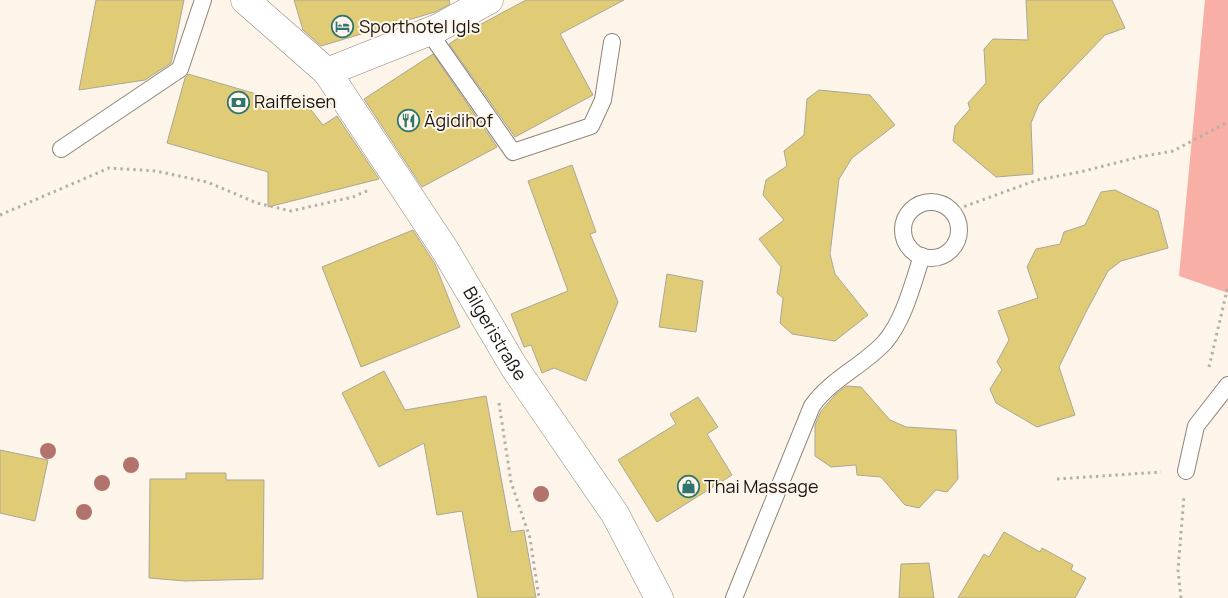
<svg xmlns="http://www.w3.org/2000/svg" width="1228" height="598" viewBox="0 0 1228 598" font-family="Manrope,sans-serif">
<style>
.green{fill:#f8afa5}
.building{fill:#e0cc76;stroke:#aaa797}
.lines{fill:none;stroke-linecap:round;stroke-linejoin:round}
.service-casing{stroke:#8f8578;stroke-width:18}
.minor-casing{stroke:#8f8578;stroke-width:29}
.secondary-casing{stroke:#8f8578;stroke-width:29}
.path{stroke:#b7afa6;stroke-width:3;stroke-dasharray:2.5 4;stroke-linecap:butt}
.service{stroke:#fff;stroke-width:16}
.minor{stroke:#fff;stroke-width:28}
.secondary{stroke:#fff;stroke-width:28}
.tree{fill:#b2736d}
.labels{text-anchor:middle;stroke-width:4;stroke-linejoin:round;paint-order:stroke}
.poi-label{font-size:18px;fill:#1b1712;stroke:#fef5ea;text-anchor:start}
.street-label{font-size:18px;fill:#1b1712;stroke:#fef5ea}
</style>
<rect width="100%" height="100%" fill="#fef5ea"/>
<polygon class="green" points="1205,0 1228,0 1228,293 1179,276"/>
<g class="building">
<polygon points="96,0 184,0 171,63 145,80 79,90"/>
<polygon points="294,0 449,0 450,4 435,12 321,46 303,30"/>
<polygon points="526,0 624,0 560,34 593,95 515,137 449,44 472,29"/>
<polygon points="1026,0 1112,0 1125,28 1105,35 1039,104 1031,123 1033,174 996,177 953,141 955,126 970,109 968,103 986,83 984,49 993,39 1028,40"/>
<polygon points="433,54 497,147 422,187 364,99"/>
<polygon points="188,74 311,110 323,125 337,116 379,179 268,207 268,172 167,143 185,78"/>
<polygon points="819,90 870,95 895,125 852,158 839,179 830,254 835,274 868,315 835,341 792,334 780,323 783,298 777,293 781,267 759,239 784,220 763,195 766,180 787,166 784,151 804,135 807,99"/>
<polygon points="572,165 596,232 590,234 618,302 586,381 554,368 542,373 531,345 524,347 511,314 568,291 528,181"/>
<polygon points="1115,190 1158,211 1168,248 1121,261 1108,271 1086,312 1059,367 1075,415 1037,427 996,403 990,389 1002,370 997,362 1009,340 998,311 1038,298 1027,267 1036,249 1060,244 1064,232 1085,225 1101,192"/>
<polygon points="413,230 435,264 460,327 361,367 322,267"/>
<polygon points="667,274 703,281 696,332 659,327"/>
<polygon points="384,371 405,410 486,396 511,532 524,530 536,598 478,598 462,511 437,515 424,443 379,467 342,393"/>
<polygon points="846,386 861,387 890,420 906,427 956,430 958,479 947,492 936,490 919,508 905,505 881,477 857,475 856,465 831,467 815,456 815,425 821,411 835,395"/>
<polygon points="698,397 718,427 707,434 732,475 657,522 618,460 676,424 670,414"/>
<polygon points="0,450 48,460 35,521 0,513"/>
<polygon points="186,473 226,473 226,480 264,480 263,579 185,581 149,578 150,479 186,479"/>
<polygon points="1004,532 1040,552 1042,548 1073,565 1071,570 1086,578 1075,598 958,598 984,554 989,557"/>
<polygon points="929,563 934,598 899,598 901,564"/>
</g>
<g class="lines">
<defs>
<g id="service">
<polyline points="429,32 513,152 591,126 603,100 612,42"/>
<polyline points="61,149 180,69 203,0"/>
<circle cx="931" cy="230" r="28"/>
<polyline points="1186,471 1196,426 1228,385"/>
<path d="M734,598L812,406C831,379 863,366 885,342C904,320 913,283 922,256"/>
</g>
<g id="minor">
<path id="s1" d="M327,72L445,250L514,367L615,514L659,598"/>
</g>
<polyline id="secondary" points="245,0 327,72 438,28 489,0"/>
</defs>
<use href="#service" class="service-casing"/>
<use href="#minor" class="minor-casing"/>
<use href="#secondary" class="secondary-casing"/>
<g class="path">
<polyline points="952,211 1037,180 1080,172 1139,157 1173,151 1228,122"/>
<polyline points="0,215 109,168 156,171 207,182 257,203 291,211 353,197 369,190"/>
<polyline points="1209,367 1228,286"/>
<polyline points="499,403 511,482 530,538 539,598"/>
<polyline points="1057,479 1161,472"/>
<polyline points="1181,598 1178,570 1184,496"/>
</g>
<use href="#service" class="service"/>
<use href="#minor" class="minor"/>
<use href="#secondary" class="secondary"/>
</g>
<g class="tree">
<circle cx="48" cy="451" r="8"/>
<circle cx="131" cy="465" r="8"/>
<circle cx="102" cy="483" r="8"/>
<circle cx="541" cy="494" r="8"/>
<circle cx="84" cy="512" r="8"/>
</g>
<defs>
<symbol id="hotel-ring" viewBox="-11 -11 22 22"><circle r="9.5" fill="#fef5ea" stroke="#2d756e" stroke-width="1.5"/><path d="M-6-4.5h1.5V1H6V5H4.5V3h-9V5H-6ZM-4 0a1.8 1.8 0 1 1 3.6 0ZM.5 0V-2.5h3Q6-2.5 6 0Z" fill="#2d756e"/></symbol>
<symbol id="bank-ring" viewBox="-11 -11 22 22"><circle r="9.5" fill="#fef5ea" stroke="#2d756e" stroke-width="1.5"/><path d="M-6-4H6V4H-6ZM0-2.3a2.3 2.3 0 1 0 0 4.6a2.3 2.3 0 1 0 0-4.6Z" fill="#2d756e"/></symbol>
<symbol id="restaurant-ring" viewBox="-11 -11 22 22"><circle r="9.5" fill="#fef5ea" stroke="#2d756e" stroke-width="1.5"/><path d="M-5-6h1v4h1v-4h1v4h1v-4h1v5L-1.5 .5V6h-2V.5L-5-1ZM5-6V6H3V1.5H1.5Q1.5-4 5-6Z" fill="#2d756e"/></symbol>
<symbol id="shop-ring" viewBox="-11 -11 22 22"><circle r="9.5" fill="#fef5ea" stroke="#2d756e" stroke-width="1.5"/><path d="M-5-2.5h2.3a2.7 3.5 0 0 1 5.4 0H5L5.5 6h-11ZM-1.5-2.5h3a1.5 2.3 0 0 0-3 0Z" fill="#2d756e"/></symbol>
</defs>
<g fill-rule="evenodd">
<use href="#hotel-ring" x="330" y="14" width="25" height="25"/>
<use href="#bank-ring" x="226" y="90" width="25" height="25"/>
<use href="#restaurant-ring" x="396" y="108" width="25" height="25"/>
<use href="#shop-ring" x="676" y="474" width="25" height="25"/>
</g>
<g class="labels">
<g class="poi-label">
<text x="359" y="33">Sporthotel Igls</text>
<text x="254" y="108">Raiffeisen</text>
<text x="424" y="127">Ägidihof</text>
<text x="704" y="493">Thai Massage</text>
</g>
<g class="street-label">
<text dy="6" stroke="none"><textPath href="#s1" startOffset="311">Bilgeristraße</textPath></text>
</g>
</g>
</svg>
